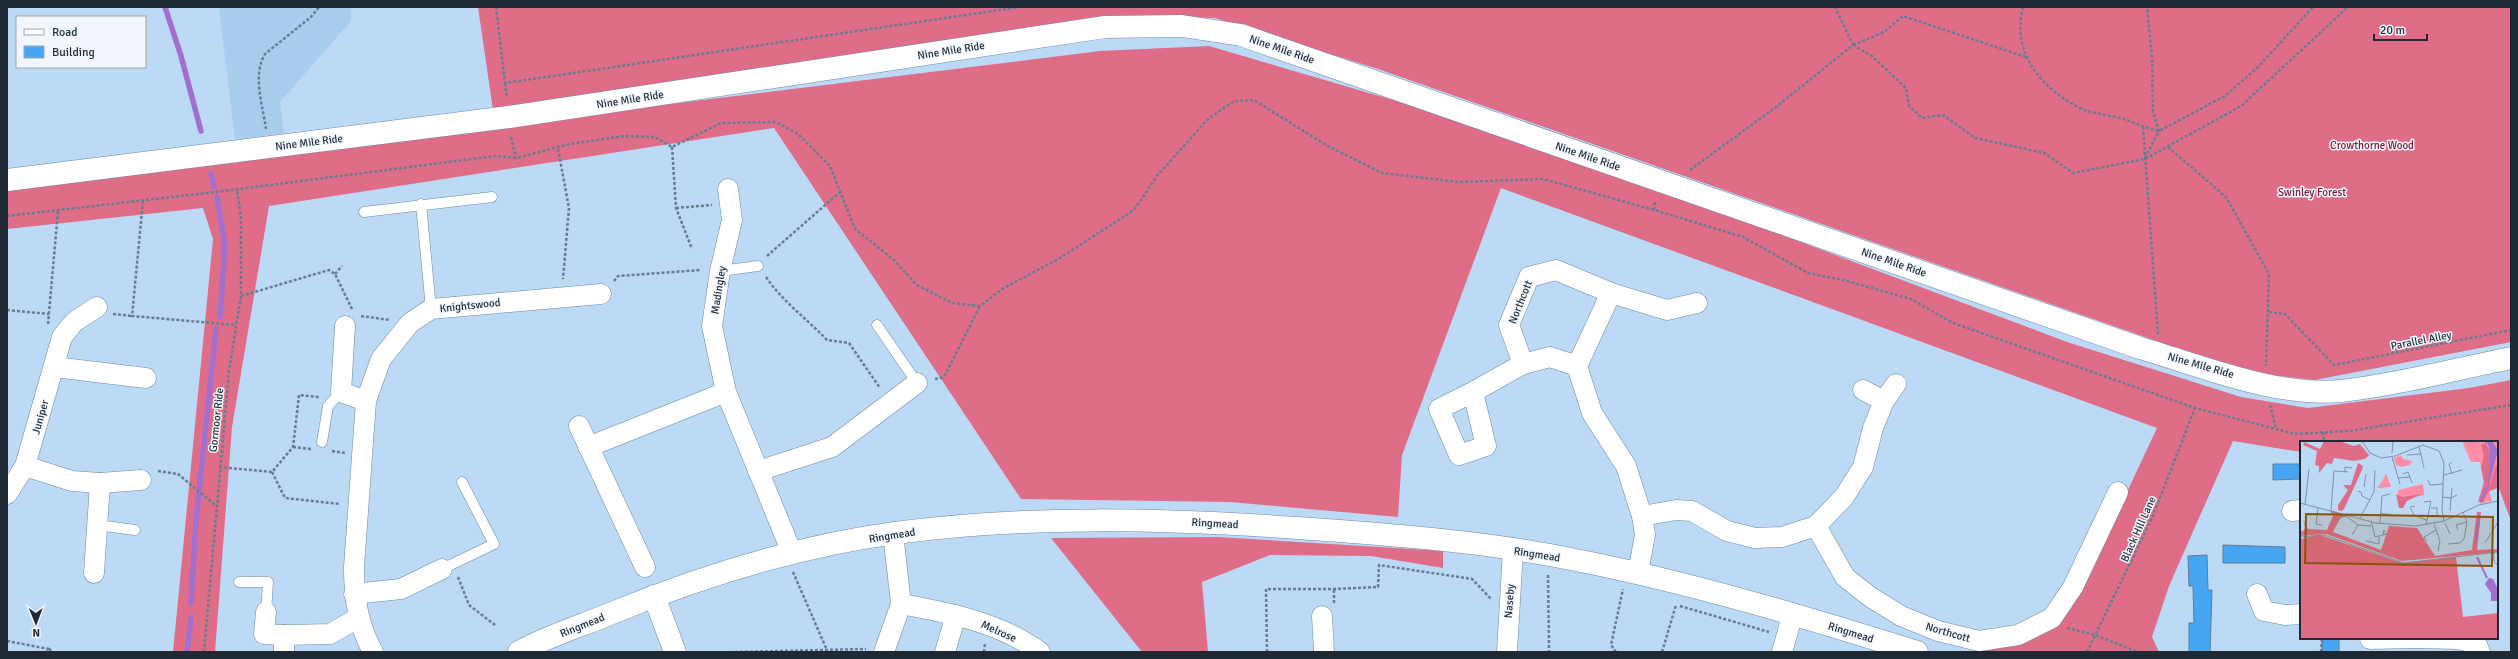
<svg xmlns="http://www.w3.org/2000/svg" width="2518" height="659" viewBox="0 0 2518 659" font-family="Signika,sans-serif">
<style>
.built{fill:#a9cded}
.forest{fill:#e06d88}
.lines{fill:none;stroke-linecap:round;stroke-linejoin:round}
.stream{stroke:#a170ce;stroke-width:5.5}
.building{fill:#47a6f4;stroke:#607b94}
.service-casing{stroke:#6c88a2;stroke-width:11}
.minor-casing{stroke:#6c88a2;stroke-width:21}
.tertiary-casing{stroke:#6c88a2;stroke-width:23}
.secondary-casing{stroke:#6c88a2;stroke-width:23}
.path{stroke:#687c8f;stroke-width:2.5;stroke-dasharray:3 2;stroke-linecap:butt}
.service{stroke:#fff;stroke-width:10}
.minor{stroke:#fff;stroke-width:20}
.tertiary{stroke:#fff;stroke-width:22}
.secondary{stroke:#fff;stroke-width:22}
.labels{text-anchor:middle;stroke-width:3;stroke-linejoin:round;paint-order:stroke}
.street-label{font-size:11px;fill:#1e2934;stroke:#f1f7fd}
.park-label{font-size:11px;fill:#7e1539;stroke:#f1f7fd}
.inset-river{fill:none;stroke:#a170ce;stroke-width:2}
.inset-road{fill:none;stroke:#7d93a8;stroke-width:1}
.view{fill:#8a5304;fill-opacity:0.15;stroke:#8a5304;stroke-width:2}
.inset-edge{fill:none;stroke:#1e2934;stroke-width:2}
</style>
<rect width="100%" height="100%" fill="#bcd9f5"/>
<polygon class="built" points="219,7 350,7 351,21 280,102 284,133 235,140"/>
<g class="forest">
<polygon points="478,7 2511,7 2511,342 2315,380 2245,372 1378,69 1215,18 1137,16 493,110"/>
<polygon points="1209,46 1529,140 2067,342 2241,397 2308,408 2469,388 2511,380 2511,521 2497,483 2497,442 2301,442 2301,452 2233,441 2169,586 2152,637 2159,652 1976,652 1977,648 2076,601 2157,428 1501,188 1402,455 1398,517 1230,502 1021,499 774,128 269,206 232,427 215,652 173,652 213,239 203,208 7,229 7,186 1100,51"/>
<polygon points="1218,537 1443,551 1443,568 1371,556 1270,555 1202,582 1208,652 1142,652 1051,538"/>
</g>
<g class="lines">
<g class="stream">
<polyline points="165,7 181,56 201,131"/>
<polyline points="211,174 214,187"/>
<polyline points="217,197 225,245 220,317"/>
<polyline points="191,603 196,521 216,329"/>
<polyline points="187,652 191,618"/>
</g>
</g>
<g class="building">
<polygon points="2273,464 2301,464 2301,479 2273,480"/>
<polygon points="2223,545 2285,547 2285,563 2223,563"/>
<polygon points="2207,555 2208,590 2212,590 2210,652 2189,652 2189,623 2194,623 2193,586 2189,586 2188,556"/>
<rect x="2322" y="638" width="17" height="14"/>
</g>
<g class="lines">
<defs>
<g id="service">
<polyline points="421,204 431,309"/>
<polyline points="364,212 492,197"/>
<polyline points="720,271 758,266"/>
<polyline points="877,325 917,383"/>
<polyline points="322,442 328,406 341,392"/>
<polyline points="97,525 135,530"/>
<polyline points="442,569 494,544 462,482"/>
<polyline points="239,582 268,582 266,612"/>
</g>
<g id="minor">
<polyline points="728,189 732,220 720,271 712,326 726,392 792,553"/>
<polyline points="345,326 341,392 366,401"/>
<polyline points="1523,364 1509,325 1529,277 1556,270 1611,293 1667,310 1697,303"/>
<polyline points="1577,366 1611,293"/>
<polyline points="54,367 146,378"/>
<polyline points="1863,390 1884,401"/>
<polyline points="1473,392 1439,409 1459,455 1486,446 1473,392 1523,364 1550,357 1577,366 1592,413 1626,466 1642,516 1645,535 1638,573"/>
<polyline points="579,426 645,567"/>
<polyline points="588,447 726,392"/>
<polyline points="25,466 72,481 100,483 141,480"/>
<polyline points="758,471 832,447 917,383"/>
<polyline points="7,494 25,466 62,337 74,322 97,307"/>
<polyline points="2292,511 2301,510"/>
<polyline points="1642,516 1676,510 1692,511 1727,531 1755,538 1782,537 1816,526 1844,497 1863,467 1873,428 1884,401 1896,384"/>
<polyline points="1816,526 1845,577 1869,596 1901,616 1938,631 1979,641 2018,635 2052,618 2073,587 2118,492"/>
<polyline points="94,573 100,483"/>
<polyline points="354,594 401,589 442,569"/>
<polyline points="2257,594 2264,611 2285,615 2301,614"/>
<path d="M901,604C949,613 999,622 1040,652"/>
<polyline points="266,612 264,634 284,635"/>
<polyline points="1322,616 1324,652"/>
<polyline points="2417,638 2457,639 2476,643 2480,652"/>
<polyline points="2370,639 2414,638"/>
<polyline points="284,652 284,635 330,634 358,618"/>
<path d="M373,652C358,625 354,598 354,567L366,401L381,359L410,323L431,309L601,294"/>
<polyline points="884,652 901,604 893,533"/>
<polyline points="945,652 956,615"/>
<polyline points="1507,652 1513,550"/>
<polyline points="1782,652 1793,613"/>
</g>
<g id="tertiary">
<polyline points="654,596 675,652"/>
<path d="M519,652C548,636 581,626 612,613C702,576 799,546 895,533C1029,515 1163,519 1298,528C1391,535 1485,541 1576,560C1692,583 1805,617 1917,652"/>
</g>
<path id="secondary" d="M7,180L509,117L1105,27L1182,26L1241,35L2140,348C2202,366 2276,397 2341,391C2396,385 2456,369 2511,358"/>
</defs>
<use href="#service" class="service-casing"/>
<use href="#minor" class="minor-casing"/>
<use href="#tertiary" class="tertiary-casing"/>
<use href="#secondary" class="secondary-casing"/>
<g class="path">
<polyline points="496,7 505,83 1020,7"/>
<path d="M2023,7C2011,53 2042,90 2082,109C2095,114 2110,115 2124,119C2136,123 2146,128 2159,131L2225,96L2258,67L2313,7"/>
<polyline points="1853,45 1872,56 1906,88 1909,106 1922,118 1943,115 1975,138 2044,153 2073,173 2145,159 2241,106 2348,7"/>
<polyline points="1853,45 1884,32 1903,16 2026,57"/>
<polyline points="505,83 507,98"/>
<polyline points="2143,127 2158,334"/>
<path d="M266,129C263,106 252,75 265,54L311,17L319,7"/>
<polyline points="511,137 516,158"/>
<polyline points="672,147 676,208 692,249"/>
<polyline points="2168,147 2226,197 2269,274 2266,366"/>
<polyline points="558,149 569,208 563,279"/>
<polyline points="2145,158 2159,131 2153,112 2152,57 2147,7"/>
<polyline points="1690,170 1776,107 1853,45 1835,7"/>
<polyline points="143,201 132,316 236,325"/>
<polyline points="676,208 712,205"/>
<polyline points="1654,210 1655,201"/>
<polyline points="7,216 224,191 495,156 516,158 570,144 625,136 655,137 672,147 721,123 776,122 798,134 830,166 855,229 894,260 917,285 952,303 980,306 1002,289 1060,258 1134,210 1157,176 1208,119 1234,101 1254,100 1326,145 1382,173 1459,182 1543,179 1654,210 1743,237 1808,273 1843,280 1911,299 1953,323 2195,408 2276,429 2295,434 2349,431 2511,405"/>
<polyline points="767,256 840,192"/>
<polyline points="335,274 342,266"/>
<path d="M766,277C783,302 806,318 827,340L849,343L880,388"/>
<polyline points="614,281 618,276 701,270"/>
<polyline points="241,296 329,270 335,274 352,309"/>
<polyline points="7,310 49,314"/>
<polyline points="2269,312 2285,314 2334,365 2511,330"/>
<polyline points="113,314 132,316"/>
<polyline points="361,316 390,320"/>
<polyline points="48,324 58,211"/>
<polyline points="935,379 944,377 980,306"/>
<polyline points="2270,405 2276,429"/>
<polyline points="2323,432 2324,442"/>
<polyline points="293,447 311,449"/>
<polyline points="332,451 345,453"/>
<polyline points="219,467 272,472 293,447 299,395 319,397"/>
<polyline points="158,471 178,474 215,505"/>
<polyline points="272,472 285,498 340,504"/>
<polyline points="793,572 826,648"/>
<polyline points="1548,575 1549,652"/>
<polyline points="458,577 469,605 495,625"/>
<polyline points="1334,603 1334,589"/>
<polyline points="1680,606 1769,632"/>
<polyline points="2067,628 2095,635 2138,652"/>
<polyline points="7,641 49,649 46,652"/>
<polyline points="49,649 53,652"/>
<polyline points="204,652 229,371 241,296 241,217 237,190"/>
<polyline points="735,652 866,649"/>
<polyline points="984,652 985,643"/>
<polyline points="1267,652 1266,589 1334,589 1378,587 1379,565 1472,579 1492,600"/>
<polyline points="1616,652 1611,645 1623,589"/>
<polyline points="1662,652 1676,605"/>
<polyline points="2087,652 2152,518 2195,408"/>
<polyline points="2321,652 2322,638"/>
</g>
<use href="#service" class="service"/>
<use href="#minor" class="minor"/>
<use href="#tertiary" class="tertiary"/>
<use href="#secondary" class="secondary"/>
</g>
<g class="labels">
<g class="street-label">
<text transform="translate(1282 49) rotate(19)" y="4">Nine Mile Ride</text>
<text transform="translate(951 50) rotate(-9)" y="4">Nine Mile Ride</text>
<text transform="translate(630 99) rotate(-9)" y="4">Nine Mile Ride</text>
<text transform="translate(309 142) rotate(-7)" y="4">Nine Mile Ride</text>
<text transform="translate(1588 156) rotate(19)" y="4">Nine Mile Ride</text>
<text transform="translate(1894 262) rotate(19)" y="4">Nine Mile Ride</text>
<text transform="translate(718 290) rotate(-81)" y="4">Madingley</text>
<text transform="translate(1520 302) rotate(-68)" y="4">Northcott</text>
<text transform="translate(470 305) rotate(-6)" y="4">Knightswood</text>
<text transform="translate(2421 340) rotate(-11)" y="4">Parallel Alley</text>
<text transform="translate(2201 365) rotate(16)" y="4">Nine Mile Ride</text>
<text transform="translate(40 417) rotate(-74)" y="4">Juniper</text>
<text transform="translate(216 420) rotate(-84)" y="4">Gormoor Ride</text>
<text transform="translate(1215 523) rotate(3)" y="4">Ringmead</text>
<text transform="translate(2138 529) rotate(-66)" y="4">Black Hill Lane</text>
<text transform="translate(892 535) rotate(-9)" y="4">Ringmead</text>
<text transform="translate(1537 554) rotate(9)" y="4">Ringmead</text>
<text transform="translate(1509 601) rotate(-86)" y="4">Naseby</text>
<text transform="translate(582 625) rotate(-22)" y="4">Ringmead</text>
<text transform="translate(999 631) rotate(24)" y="4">Melrose</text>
<text transform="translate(1851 632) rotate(17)" y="4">Ringmead</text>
<text transform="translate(1948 632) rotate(16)" y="4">Northcott</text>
</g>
<g class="park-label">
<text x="2372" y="149">Crowthorne Wood</text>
<text x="2312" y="196">Swinley Forest</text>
</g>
</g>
<g transform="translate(2300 441)">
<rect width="198" height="198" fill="#bcd9f5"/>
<path d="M162,0H198V47L189,50L192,60L180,63L184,41L180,21H171ZM101,14L103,18L112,20L110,24L102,26L96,24L94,17ZM86,32L91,46L77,47L82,41ZM123,43L124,54L99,59L98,49Z" fill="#fe8da6"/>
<path d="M24,0H39L54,5L60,3L69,14L65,18L54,20L34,17L32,23L27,22L19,32V25L15,24L17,10L3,4L4,1L20,8ZM186,2L190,11V45L195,25H198V47L189,50L183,61H178L184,41L181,26L184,15L181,4ZM58,22L63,25L62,29L44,68L42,70L38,69V64L48,49L43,44H51ZM96,53L102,56L122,53L107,60L103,67H99ZM30,69L46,74L39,78L33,91L81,109L89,85L117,87L135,115L172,109L177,71H181L177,109L198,108V111L102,120L26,93L0,95V91L6,88L3,79L8,88L27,89L33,75ZM20,94L102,122L156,116L163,176L198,172V198H0V98Z" fill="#e06d88"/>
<path d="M184,0H192L198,9L188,48L190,11L188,3ZM189,137L193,138L198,148V160H191V152L185,143Z" fill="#a170ce"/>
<path class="inset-river" d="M181,61L187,47M176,100L179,80M177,116L187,137"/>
<path class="inset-road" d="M62,0L70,12L81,17L95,15L123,4L139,10L144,22L142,70L144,80M119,5L124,27M92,12L93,0M107,14L121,13M92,16L100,43M45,31V26L52,27M103,33L108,31L112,42M152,33L149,23L152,21M144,34L162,29M98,37L110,36M128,39L130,44L143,43M64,46L66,33M152,47L151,57L157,54M58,50L61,51L62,55L70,59M142,56L151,57L150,70M124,61L131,60L126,84M0,62L76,82L115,85L144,80L179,64L198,60M5,64L9,28M115,65L110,66L114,74L126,79M18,67L16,83L22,84M131,67H137V75M31,69L34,30L48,31M81,72L95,75M60,77L74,51L75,29M71,80L75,96L83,94L84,89L86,93L83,94M80,82L82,55L90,53M145,82L150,93M134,83L140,100L138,110M35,86L40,77L46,75L58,84M158,89L156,84L167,81M52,94L58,84L71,85M0,96L24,94L104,122L198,111M66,100L79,103V96M127,100L124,96L136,89M185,102L198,81M148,103L160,102L164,98L167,81L163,71M194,112V120L198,125"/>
<path class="view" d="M6,73L193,76L192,125L5,122Z"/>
<rect width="198" height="198" class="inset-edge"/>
</g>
<rect width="2518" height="659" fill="none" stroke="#1e2934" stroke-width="16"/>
<rect x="16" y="16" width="130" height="52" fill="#f1f7fd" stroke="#9da5ad"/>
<rect x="24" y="29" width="20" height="6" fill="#ffffff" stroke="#9da5ad"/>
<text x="52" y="36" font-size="12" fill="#1e2934">Road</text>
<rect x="24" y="46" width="20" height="12" fill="#47a6f4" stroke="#9da5ad"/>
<text x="52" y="56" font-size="12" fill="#1e2934">Building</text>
<g transform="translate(36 623) rotate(179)" stroke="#f1f7fd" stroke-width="3" paint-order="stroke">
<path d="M0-3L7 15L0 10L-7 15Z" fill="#1e2934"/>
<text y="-6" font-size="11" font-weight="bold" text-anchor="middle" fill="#1e2934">N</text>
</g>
<path d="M2374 34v6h53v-6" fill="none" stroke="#1e2934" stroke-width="2"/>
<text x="2380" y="34" font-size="12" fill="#1e2934" stroke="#f1f7fd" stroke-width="3" paint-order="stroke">20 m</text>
</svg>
